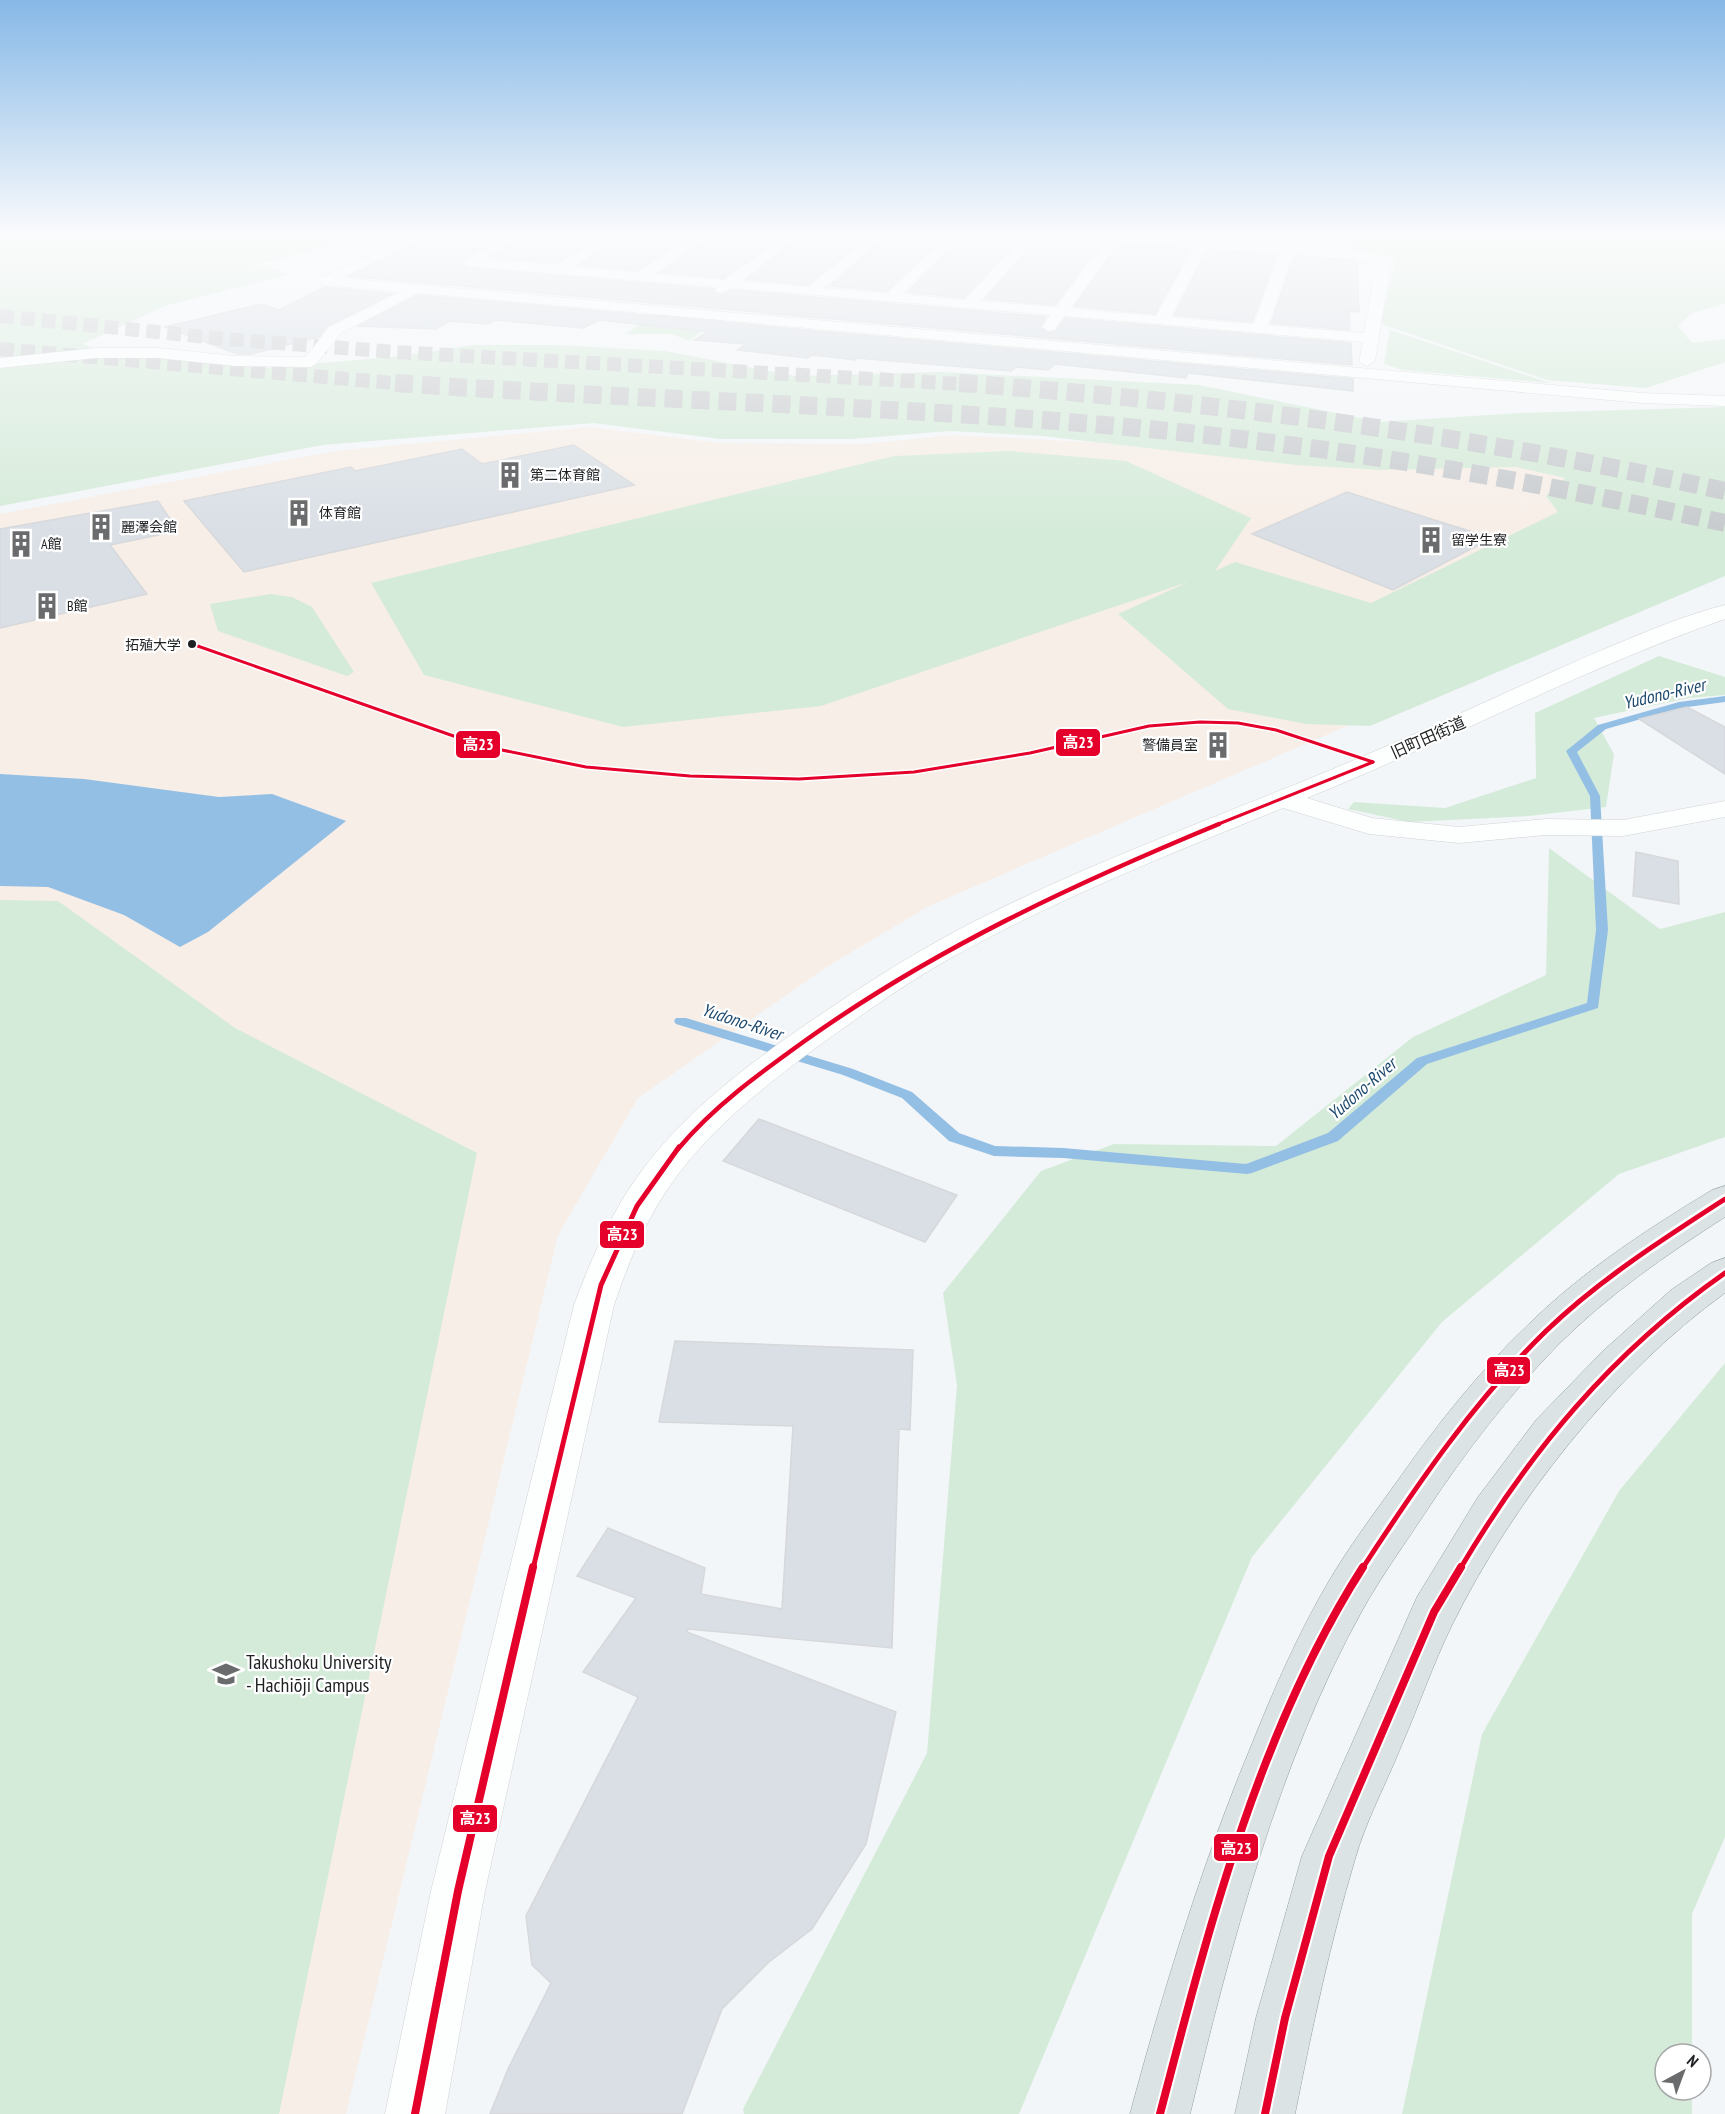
<svg xmlns="http://www.w3.org/2000/svg" width="1725" height="2114" viewBox="0 0 1725 2114" font-family="'PT Sans Narrow','Noto Sans JP',sans-serif">
<style>
.education{fill:#f7eee7}
.green{fill:#d5ebd9}
.water{fill:#94bfe5}
.lines{fill:none;stroke-linecap:round;stroke-linejoin:round}
.stream{fill:#94bfe5;fill-rule:evenodd}
.building{fill:#d9dfe5;stroke:#d6d8db;stroke-width:1.5}
.highway-tunnel-far1{stroke:#c8cbce;stroke-width:14;stroke-dasharray:14 7;stroke-linecap:butt}
.highway-tunnel{stroke:#c8cbce;stroke-width:18;stroke-dasharray:18 9;stroke-linecap:butt}
.minor-casing{stroke:#d0d2d4;stroke-width:1}
.major-casing{stroke:#93a2a6;stroke-width:1}
.minor{fill:#fdfefe;fill-rule:evenodd}
.major{fill:#dbe3e5;fill-rule:evenodd}
.bus-1-far3-casing{stroke:#fff;stroke-width:6}
.bus-1-far2-casing{stroke:#fff;stroke-width:9}
.bus-1-far1-casing{stroke:#fff;stroke-width:10}
.bus-1-casing{stroke:#fff;stroke-width:12}
.bus-1-far3{stroke:#e4002b;stroke-width:3}
.bus-1-far2{stroke:#e4002b;stroke-width:4.5}
.bus-1-far1{stroke:#e4002b;stroke-width:5}
.bus-1{stroke:#e4002b;stroke-width:8}
.bus-dot{fill:#1e2022;stroke:#fff;stroke-width:2}
.labels{text-anchor:middle;stroke-width:4.5;stroke-linejoin:round;paint-order:stroke}
.far-poi-label{font-size:14px;fill:#1e2022;stroke:#fff;text-anchor:start}
.bus-label{font-size:14px;fill:#1e2022;stroke:#fff;text-anchor:end}
.street-label{font-size:16px;fill:#1e2022;stroke:#fff}
.water-label{font-size:18px;font-style:italic;fill:#1d496e;stroke:#fff}
.near-poi-label{font-size:20px;fill:#1e2022;stroke:#fff;text-anchor:start}
.line-badge{stroke:#fff;stroke-width:2}
.badge-label{font-size:16px;text-anchor:middle;font-weight:bold;fill:#fff}
</style>
<rect width="100%" height="100%" fill="#f3f6f9"/>
<polygon class="education" points="1565,417 1645,598 929,906 830,965 638,1098 558,1235 346,2114 0,2114 0,514 335,451 589,427 720,443 863,444 954,435 1209,448"/>
<g class="green">
<polygon points="0,237 366,237 249,266 262,265 289,274 165,306 82,344 113,353 264,368 402,356 472,345 555,345 665,351 795,376 941,372 1199,385 1379,422 1520,413 1725,407 1725,576 1370,726 1306,724 1228,709 1118,614 1188,582 821,706 623,727 424,675 371,583 894,456 1009,451 1126,461 1251,518 1215,571 1235,562 1371,603 1558,512 1546,496 1565,478 1516,467 1381,470 1296,465 1042,436 950,431 851,439 721,439 593,423 323,445 0,506"/>
<polygon points="1316,237 1725,237 1725,304 1692,313 1678,326 1692,343 1725,339 1725,362 1646,388 1547,380 1381,324 1395,259"/>
<polygon points="655,314 717,320 689,341 672,334 626,334"/>
<polygon points="1390,330 1550,383 1402,370 1384,364"/>
<polygon points="270,594 292,597 312,607 354,672 347,676 218,631 210,604"/>
<polygon points="1659,656 1725,677 1725,695 1689,698 1594,718 1614,754 1606,807 1529,816 1409,822 1348,809 1354,802 1445,808 1536,778 1535,713"/>
<polygon points="1549,848 1660,929 1725,912 1725,1137 1619,1174 1442,1322 1252,1557 1019,2114 744,2114 743,2109 927,1753 957,1385 943,1293 1041,1171 1114,1144 1276,1146 1413,1037 1546,975"/>
<polygon points="0,900 58,901 235,1028 477,1153 279,2114 0,2114"/>
<polygon points="1725,1363 1725,1837 1692,1914 1692,2054 1665,2054 1665,2090 1692,2090 1692,2114 1402,2114 1482,1734 1619,1491"/>
</g>
<polygon class="water" points="0,774 84,779 219,797 272,794 346,821 208,932 180,947 124,915 48,887 0,886"/>
<g class="lines">
<polygon class="stream" points="1725,696 1725,702 1680,708 1606,729 1577,752 1600,796 1608,930 1598,1008 1427,1064 1338,1141 1252,1173 1247,1174 1063,1158 994,1156 949,1141 902,1098 843,1075 676,1024 674,1021 676,1018 686,1018 853,1069 912,1092 959,1133 995,1146 1063,1148 1246,1164 1328,1133 1417,1058 1587,1003 1596,930 1590,796 1566,751 1598,725 1679,702"/>
</g>
<g class="building">
<polygon points="431,237 504,237 460,260 460,264 468,268 714,289 714,293 721,295 731,290 1046,317 1040,328 1049,333 1056,331 1065,318 1351,343 1352,365 349,276"/>
<polygon points="525,237 601,237 555,263 491,257"/>
<polygon points="621,237 690,237 637,270 579,265"/>
<polygon points="710,237 780,237 724,278 660,272"/>
<polygon points="800,237 865,238 808,285 747,279"/>
<polygon points="1007,237 1021,237 964,298 908,292 954,245 965,238 1007,241"/>
<polygon points="1039,237 1093,237 1102,242 1055,305 985,299"/>
<polygon points="1182,237 1355,237 1356,248 1341,244 1334,247"/>
<polygon points="883,240 936,244 887,291 830,286"/>
<polygon points="1119,244 1190,249 1155,314 1074,306"/>
<polygon points="1207,250 1276,255 1252,322 1174,315"/>
<polygon points="1294,256 1357,261 1359,312 1349,311 1350,330 1271,323"/>
<polygon points="325,287 392,294 327,326 319,337 251,354 237,354 165,327 261,304 279,310"/>
<polygon points="418,295 1353,379 1353,391 1188,373 1186,378 1055,364 1048,370 1016,367 1011,371 857,358 855,360 812,355 807,358 737,350 746,344 694,340 708,332 599,320 583,328 495,320 489,324 450,321 436,329 358,326"/>
<polygon points="574,445 634,485 244,572 184,501 351,467 355,471 462,449 482,464"/>
<polygon points="1347,492 1431,519 1492,538 1393,590 1252,534"/>
<polygon points="158,501 178,531 110,545 147,594 0,628 0,529"/>
<polygon points="1687,707 1725,727 1725,774 1639,719"/>
<polygon points="1636,852 1678,861 1679,904 1633,896"/>
<polygon points="759,1119 957,1195 925,1242 723,1161"/>
<polygon points="675,1341 913,1350 910,1430 899,1429 892,1648 688,1629 687,1632 896,1712 866,1844 812,1929 769,1962 722,2009 682,2114 490,2114 508,2069 551,1983 532,1965 526,1916 638,1697 583,1672 636,1598 577,1576 608,1528 705,1568 701,1594 782,1609 793,1426 659,1422"/>
</g>
<g class="lines">
<g class="highway-tunnel-far1">
<polyline points="0,316 226,339 395,352 980,385"/>
<polyline points="0,349 417,385"/>
</g>
<g class="highway-tunnel">
<path d="M395,383C639,400 884,405 1127,427C1329,445 1528,480 1725,523"/>
<path d="M959,383C1217,402 1472,435 1725,491"/>
</g>
<defs>
<g id="minor">
<polygon points="410,237 426,237 341,278 1642,393 1725,396 1725,406 1642,403 418,293 341,333 315,365 310,367 235,366 158,358 96,358 0,368 0,358 96,348 158,348 235,356 306,357 328,328 400,292 325,285 318,281 320,278"/>
<path d="M508,237H523L483,259L555,265L605,237H619L572,267L638,272L694,237H708L654,274L725,280L784,237H798L741,281L809,287L870,237H883L824,288L888,293L946,237H959L903,294L965,300L1024,237H1037L980,301L1056,307L1106,241L1095,237H1151L1334,249L1340,246L1381,257L1390,266L1375,361L1367,366L1359,361L1363,342L1064,316L1054,330L1049,331L1042,327L1050,315L731,288L721,293L716,292V287L468,266L461,262ZM1118,242L1194,247L1156,316L1070,308ZM1206,248L1279,253L1254,324L1170,317ZM1292,254L1357,259L1376,267L1364,333L1268,325Z"/>
<path d="M1725,605V619C1582,669 1448,741 1307,798L1372,818L1459,827L1546,819L1623,820L1725,801V817L1623,836L1546,835L1459,843L1369,834L1283,808C1170,854 1056,899 949,959C903,985 860,1016 817,1047C762,1088 705,1133 667,1190C643,1226 628,1264 614,1305L485,1891L445,2114H385L431,1891L574,1305C592,1257 612,1210 643,1169C685,1113 741,1070 798,1030C857,989 917,950 981,918C1106,855 1238,810 1366,755C1447,721 1526,682 1607,648C1645,632 1685,615 1725,605Z"/>
</g>
<g id="major">
<path d="M1725,1186V1217C1666,1255 1608,1295 1558,1345C1509,1395 1466,1451 1427,1510C1406,1542 1382,1575 1363,1609C1279,1759 1230,1948 1190,2114H1130C1164,1988 1202,1864 1252,1744C1274,1689 1299,1632 1329,1581C1349,1547 1373,1515 1396,1483C1436,1426 1479,1371 1530,1323C1584,1270 1648,1229 1712,1190Z"/>
<path d="M1725,1258V1293C1614,1373 1512,1503 1452,1625C1433,1664 1419,1705 1402,1744C1387,1782 1366,1820 1355,1859C1330,1943 1312,2028 1295,2114H1235L1256,2018L1302,1856L1417,1597L1478,1497L1536,1420L1603,1351L1671,1290L1711,1263Z"/>
</g>
</defs>
<use href="#minor" class="minor-casing"/>
<use href="#major" class="major-casing"/>
<use href="#minor" class="minor"/>
<use href="#major" class="major"/>
<defs>
<g id="bus-1-far3">
<polyline points="192,644 482,746 586,767 690,776 799,779 914,772 1030,753 1149,726 1200,722 1238,723 1276,730 1373,762"/>
<polyline points="1216,825 1373,762"/>
</g>
<path id="bus-1-far2" d="M678,1149C714,1106 760,1073 806,1040C934,949 1074,884 1219,824"/>
<g id="bus-1-far1">
<polyline points="533,1569 601,1285 637,1206 679,1147"/>
<path d="M1362,1569C1416,1486 1474,1401 1546,1331C1599,1280 1663,1239 1725,1199"/>
<path d="M1460,1569C1530,1451 1612,1352 1725,1273"/>
</g>
<g id="bus-1">
<polyline points="415,2114 458,1891 533,1567"/>
<path d="M1160,2114C1208,1930 1259,1729 1363,1567"/>
<polyline points="1265,2114 1285,2018 1329,1856 1434,1612 1461,1567"/>
</g>
</defs>
<use href="#bus-1-far3" class="bus-1-far3-casing"/>
<use href="#bus-1-far2" class="bus-1-far2-casing"/>
<use href="#bus-1-far1" class="bus-1-far1-casing"/>
<use href="#bus-1" class="bus-1-casing"/>
<use href="#bus-1-far3" class="bus-1-far3"/>
<use href="#bus-1-far2" class="bus-1-far2"/>
<use href="#bus-1-far1" class="bus-1-far1"/>
<use href="#bus-1" class="bus-1"/>
</g>
<linearGradient id="sky" x2="0" y2="1"><stop stop-color="#86b8e7"/><stop offset="0.44" stop-color="#fafbfc"/><stop offset="1" stop-color="#fafbfc" stop-opacity="0"/></linearGradient>
<rect width="1725" height="533" fill="url(#sky)"/>
<defs>
<symbol id="building-bare" viewBox="-9 -9 18 18"><path d="M-4-6H4V6H1V3H-1V6H-4ZM-2.5-4.3h1.7v1.8h-1.7ZM.8-4.3h1.7v1.8H.8ZM-2.5-1h1.7V.8h-1.7ZM.8-1h1.7V.8H.8Z" fill="#696b6d" stroke="#fff" stroke-width="2.5" paint-order="stroke"/></symbol>
<symbol id="university-bare" viewBox="-9 -9 18 18"><path d="M0-5L7-2L0 1L-7-2ZM-4 1L0 2.5L4 1V4Q0 6-4 4Z" fill="#696b6d" stroke="#fff" stroke-width="2.5" paint-order="stroke"/></symbol>
</defs>
<g fill-rule="evenodd">
<use href="#building-bare" x="491" y="456" width="38" height="38"/>
<use href="#building-bare" x="280" y="494" width="38" height="38"/>
<use href="#building-bare" x="82" y="508" width="38" height="38"/>
<use href="#building-bare" x="1412" y="521" width="38" height="38"/>
<use href="#building-bare" x="2" y="525" width="38" height="38"/>
<use href="#building-bare" x="28" y="587" width="38" height="38"/>
<use href="#building-bare" x="1199" y="726" width="38" height="38"/>
<use href="#university-bare" x="207" y="1655" width="38" height="38"/>
</g>
<circle class="bus-dot" cx="192" cy="644" r="5"/>
<g class="labels">
<g class="far-poi-label">
<text x="530" y="480">第二体育館</text>
<text x="319" y="518">体育館</text>
<text x="121" y="532">麗澤会館</text>
<text x="1451" y="545">留学生寮</text>
<text x="41" y="549">A館</text>
<text x="67" y="611">B館</text>
<text x="1198" y="750" text-anchor="end">警備員室</text>
</g>
<g class="bus-label">
<text x="181" y="650">拓殖大学</text>
</g>
<g class="street-label">
<text transform="translate(1428 737) rotate(-24)" y="6">旧町田街道</text>
</g>
<g class="water-label">
<text transform="translate(1664 694) rotate(-13)" y="6">Yudono-River</text>
<text transform="translate(742 1022) rotate(18)" y="6">Yudono-River</text>
<text transform="translate(1362 1089) rotate(-41)" y="6">Yudono-River</text>
</g>
<g class="near-poi-label">
<text x="246" y="1669">Takushoku University<tspan x="246" dy="23">- Hachiōji Campus</tspan></text>
</g>
</g>
<g class="line-badge">
<rect x="1055" y="728" width="46" height="29" rx="6" fill="#e4002b"/>
<rect x="455" y="730" width="46" height="29" rx="6" fill="#e4002b"/>
<rect x="599" y="1220" width="46" height="29" rx="6" fill="#e4002b"/>
<rect x="1486" y="1356" width="45" height="29" rx="6" fill="#e4002b"/>
<rect x="452" y="1804" width="46" height="29" rx="6" fill="#e4002b"/>
<rect x="1213" y="1833" width="46" height="29" rx="6" fill="#e4002b"/>
</g>
<g class="badge-label">
<text x="1078" y="748">高23</text>
<text x="478" y="750">高23</text>
<text x="622" y="1240">高23</text>
<text x="1509" y="1376">高23</text>
<text x="475" y="1824">高23</text>
<text x="1236" y="1854">高23</text>
</g>
<g transform="translate(1683 2072) rotate(41)"><circle r="28" fill="#ffffff" stroke="#a5a6a7" stroke-width="1.5"/>
<path d="M0-4.5L10 22L0 15L-10 22Z" fill="#696b6d"/>
<text y="-9" font-size="16" font-weight="bold" text-anchor="middle" fill="#1e2022">N</text>
</g>
</svg>
